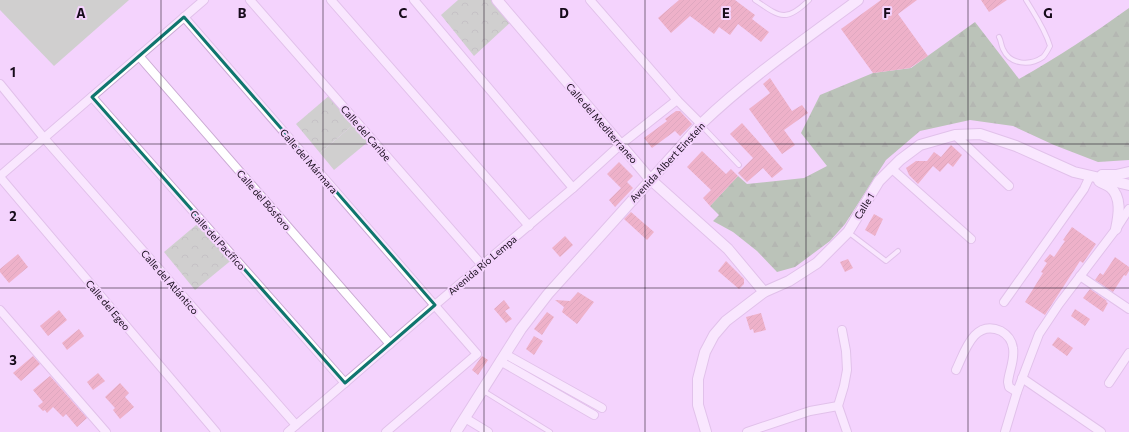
<svg xmlns="http://www.w3.org/2000/svg" width="1129" height="432" viewBox="0 0 1129 432" font-family="Commissioner,sans-serif">
<style>
.forest{fill:url(#forest-firs)}
.park{fill:url(#park-crowns)}
.pitch{fill:#a4ca98}
.building{fill:url(#building-hatch)}
.lines{fill:none;stroke-linecap:round;stroke-linejoin:round}
.service-casing{stroke:#cbabd4;stroke-width:6}
.minor-casing{stroke:#cbabd4;stroke-width:10}
.tertiary-casing{stroke:#cbabd4;stroke-width:12}
.service{stroke:#fff;stroke-width:4}
.minor{stroke:#fff;stroke-width:8}
.tertiary{stroke:#fff;stroke-width:10}
.marked{fill:none;stroke:#0f766e;stroke-width:3;stroke-linejoin:round}
.grid{fill:none;stroke:#160b1a;stroke-width:1;stroke-opacity:0.55}
.labels{text-anchor:middle;stroke-width:4;stroke-linejoin:round;paint-order:stroke}
.street-label{font-size:10px;fill:#160b1a;stroke:#f4d3fd}
.grid-label{font-size:13px;text-anchor:middle;font-weight:bold;fill:#160b1a;stroke:#f4d3fd;stroke-width:4;stroke-linejoin:round;paint-order:stroke}
</style>
<defs>
<pattern id="forest-firs" width="22" height="20" patternUnits="userSpaceOnUse"><rect width="22" height="20" fill="#77af66"/><path d="M5 1l3.5 6h-7zM16 11l3.5 6h-7z" fill="#669558"/></pattern>
<pattern id="park-crowns" width="20" height="18" patternUnits="userSpaceOnUse"><rect width="20" height="18" fill="#a4ca98"/><path d="M2 6a3 3 0 1 1 6 0M12 15a3 3 0 1 1 6 0" fill="none" stroke="#8cac82"/></pattern>
<pattern id="building-hatch" width="6" height="6" patternUnits="userSpaceOnUse"><rect width="6" height="6" fill="#e78789"/><path d="M-1 1l2-2M0 6l6-6M5 7l2-2" fill="none" stroke="#c57376"/></pattern>
</defs>
<rect width="100%" height="100%" fill="#f4d3fd"/>
<path class="forest" d="M1129,8V160L1098,162L1054,145L1013,126L970,120L920,131L886,160L845,224L830,241L795,267L777,272L757,251L733,232L713,221L719,215L710,206L738,176L747,184L804,178L827,166L801,133L820,95L873,73L911,68L975,22L1019,79C1058,57 1093,34 1129,8Z"/>
<g class="park">
<polygon points="458,0 494,0 512,21 474,56 441,15"/>
<polygon points="330,95 354,124 320,153 296,124"/>
<polygon points="202,220 234,258 195,290 164,252"/>
</g>
<g class="pitch">
<polygon points="0,0 129,0 54,66 0,10"/>
<polygon points="354,124 369,141 334,170 320,153"/>
</g>
<g class="building">
<polygon points="679,0 735,0 755,15 752,19 769,32 761,42 738,24 730,35 719,27 714,34 690,16 671,33 658,18"/>
<polygon points="881,0 917,0 898,14 928,56 910,68 873,73 841,29"/>
<polygon points="981,0 1007,0 989,12"/>
<polygon points="770,78 792,111 802,105 808,113 784,130 795,145 782,154 749,109 770,93 763,84"/>
<polygon points="676,111 680,111 692,124 680,136 675,131 652,148 644,138 667,121 665,119"/>
<polygon points="742,123 783,169 772,178 763,168 747,182 738,173 753,158 730,134"/>
<polygon points="951,145 962,155 953,167 948,163 940,172 933,166 918,184 909,175 906,168 916,161 927,161 934,152 941,157"/>
<polygon points="702,151 726,174 731,169 738,176 710,206 703,198 711,190 687,167"/>
<polygon points="619,162 633,176 627,182 633,188 615,207 609,200 621,188 607,174"/>
<polygon points="631,212 654,232 647,240 624,219"/>
<polygon points="874,214 883,219 875,236 865,230"/>
<polygon points="1072,227 1096,244 1083,263 1080,261 1045,315 1025,302 1043,273 1041,272 1047,263 1044,261 1050,254 1054,257 1065,241 1063,240"/>
<polygon points="565,236 573,245 560,257 552,248"/>
<polygon points="18,254 28,267 9,283 0,272 0,269"/>
<polygon points="1115,257 1129,267 1129,271 1126,276 1124,275 1113,292 1095,280 1100,273 1103,275"/>
<polygon points="848,259 853,268 845,272 840,262"/>
<polygon points="726,261 744,279 744,284 739,289 718,271"/>
<polygon points="1090,289 1107,301 1106,302 1108,303 1103,312 1083,298"/>
<polygon points="578,292 594,302 577,324 562,312 564,307 555,300 570,301"/>
<polygon points="504,300 510,308 505,311 512,319 506,323 494,309"/>
<polygon points="1075,309 1090,319 1085,326 1071,316"/>
<polygon points="59,310 67,320 48,336 40,326"/>
<polygon points="547,312 554,317 542,335 534,329"/>
<polygon points="761,313 766,330 754,333 753,329 750,330 746,317"/>
<polygon points="79,329 84,336 67,350 62,343"/>
<polygon points="534,336 543,341 534,355 526,349"/>
<polygon points="1058,337 1073,348 1067,356 1052,345"/>
<polygon points="33,356 40,364 21,381 13,373"/>
<polygon points="482,356 488,360 478,375 472,370"/>
<polygon points="98,373 105,381 93,390 87,382"/>
<polygon points="50,376 87,418 77,427 66,414 63,417 53,407 47,413 45,410 43,411 38,406 43,402 33,390"/>
<polygon points="120,383 129,393 125,397 134,407 120,419 113,410 115,408 105,397"/>
</g>
<g class="lines">
<defs>
<g id="service">
<path d="M755,0C780,17 786,23 809,0"/>
<path d="M999,37C1001,40 1001,45 1003,49C1010,65 1030,66 1043,57C1046,54 1048,50 1050,46C1045,29 1035,15 1026,0"/>
<polyline points="701,125 739,165"/>
<polyline points="848,232 886,261 898,251"/>
<polyline points="482,390 550,432"/>
</g>
<g id="minor">
<polyline points="250,0 482,265"/>
<polyline points="331,0 529,226"/>
<polyline points="414,0 573,188"/>
<polyline points="590,0 677,100 701,124"/>
<polyline points="184,17 477,354 386,432"/>
<polyline points="139,56 390,344"/>
<polyline points="0,84 44,138 296,425"/>
<polyline points="92,97 345,383"/>
<polyline points="955,135 1009,186"/>
<polyline points="891,168 971,239"/>
<polyline points="0,176 204,0"/>
<polyline points="0,177 216,432"/>
<polyline points="1080,276 1129,309"/>
<polyline points="1004,302 1084,189 1090,176"/>
<polyline points="0,310 106,432"/>
<polyline points="842,330 846,351 847,370 844,386 838,406 847,432"/>
<polyline points="505,354 602,408"/>
<polyline points="500,361 594,415"/>
<path d="M956,370C965,351 974,319 1001,331C1008,335 1012,341 1013,348C1015,360 1009,371 1008,382L1009,387L1017,392"/>
<polyline points="1022,378 1101,432"/>
<polyline points="1109,383 1129,353"/>
<polyline points="465,418 488,432"/>
<polyline points="288,432 435,305 573,188 620,145 677,100"/>
<polyline points="747,432 810,411 838,406"/>
<polyline points="1005,432 1017,392 1039,334 1059,304 1116,229 1129,209"/>
</g>
<g id="tertiary">
<polyline points="497,0 650,179 728,249 764,292"/>
<polyline points="1102,175 1116,175 1129,172"/>
<path d="M1099,181C1102,183 1107,185 1110,187C1122,197 1119,215 1116,229"/>
<path d="M456,432L521,329L548,294L701,124C749,78 804,40 858,0"/>
<polyline points="706,432 698,405 698,379 705,352 714,335 726,321 764,292 789,281 817,263 848,232 879,181 900,160 920,145 955,135 980,134 1016,146 1074,172 1129,185"/>
</g>
</defs>
<use href="#service" class="service-casing"/>
<use href="#minor" class="minor-casing"/>
<use href="#tertiary" class="tertiary-casing"/>
<use href="#service" class="service"/>
<use href="#minor" class="minor"/>
<use href="#tertiary" class="tertiary"/>
</g>
<path d="M0 0H1129V432H0ZM184,17L435,305L345,383L92,97Z" fill="#f4d3fd" fill-opacity=".55" fill-rule="evenodd"/>
<path class="marked" d="M184,17L435,305L345,383L92,97Z"/>
<path class="grid" d="M161,0V432M323,0V432M484,0V432M645,0V432M806,0V432M968,0V432M0,144H1129M0,288H1129"/>
<g class="labels">
<g class="street-label">
<text transform="translate(602 123) rotate(49)" y="4">Calle del Mediterraneo</text>
<text transform="translate(366 133) rotate(49)" y="4">Calle del Caribe</text>
<text transform="translate(309 161) rotate(49)" y="4">Calle del Mármara</text>
<text transform="translate(667 162) rotate(-47)" y="4">Avenida Albert Einstein</text>
<text transform="translate(264 200) rotate(49)" y="4">Calle del Bósforo</text>
<text transform="translate(864 206) rotate(-59)" y="4">Calle 1</text>
<text transform="translate(218 240) rotate(48)" y="4">Calle del Pacífico</text>
<text transform="translate(482 265) rotate(-40)" y="4">Avenida Río Lempa</text>
<text transform="translate(170 282) rotate(49)" y="4">Calle del Atlántico</text>
<text transform="translate(108 305) rotate(50)" y="4">Calle del Egeo</text>
</g>
</g>
<g class="grid-label">
<text x="81" y="18">A</text>
<text x="242" y="18">B</text>
<text x="403" y="18">C</text>
<text x="564" y="18">D</text>
<text x="726" y="18">E</text>
<text x="887" y="18">F</text>
<text x="1048" y="18">G</text>
<text x="13" y="77">1</text>
<text x="13" y="221">2</text>
<text x="13" y="365">3</text>
</g>
</svg>
